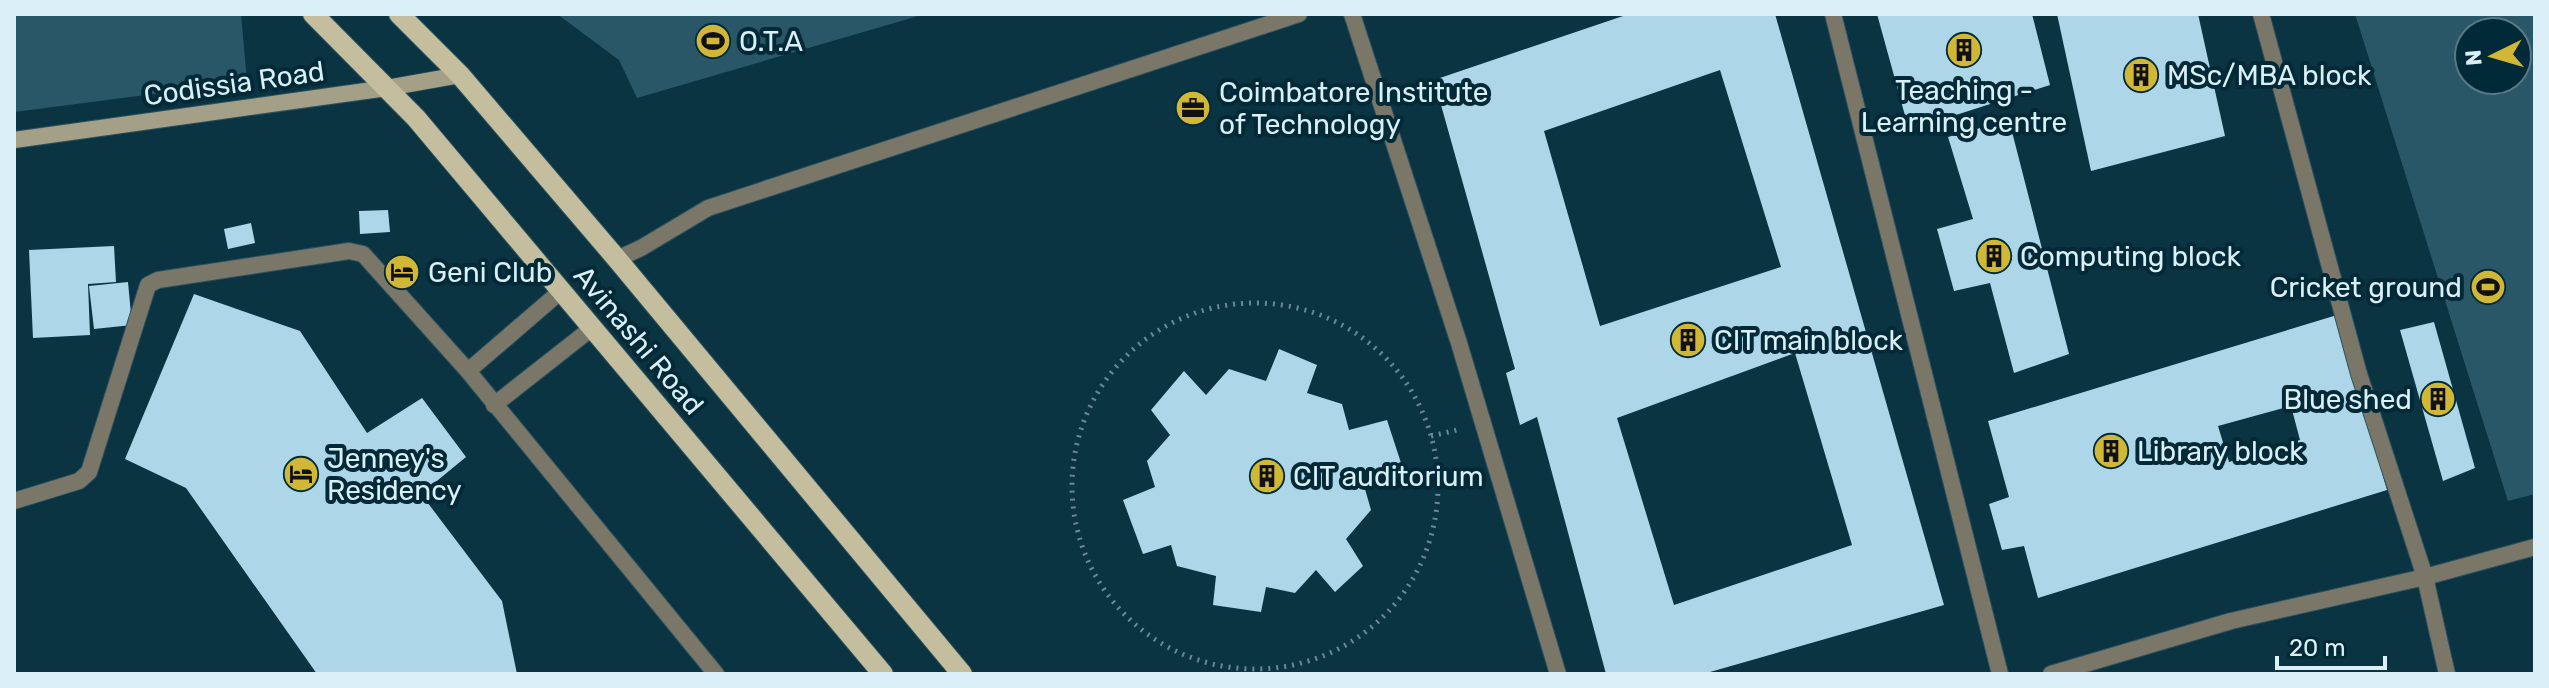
<svg xmlns="http://www.w3.org/2000/svg" width="2549" height="688" viewBox="0 0 2549 688" font-family="Rubik,sans-serif">
<style>
.green{fill:#295768;fill-rule:evenodd}
.building{fill:#add7e8;fill-rule:evenodd}
.lines{fill:none;stroke-linecap:round;stroke-linejoin:round}
.lane-casing{stroke:#2c525f;stroke-width:18}
.street-casing{stroke:#2c525f;stroke-width:18}
.secondary-casing{stroke:#2c525f;stroke-width:18}
.primary-casing{stroke:#2c525f;stroke-width:22}
.path{stroke:#688894;stroke-width:5;stroke-dasharray:2 6;stroke-linecap:butt}
.lane{stroke:#7a7768;stroke-width:16}
.street{stroke:#7a7768;stroke-width:16}
.secondary{stroke:#a49f87;stroke-width:16}
.primary{stroke:#c4be9f;stroke-width:20}
.labels{text-anchor:middle;stroke-width:8;stroke-linejoin:round;paint-order:stroke}
.poi-label{font-size:28px;fill:#daeff8;stroke:#002a37;text-anchor:start}
.street-label{font-size:28px;fill:#daeff8;stroke:#002a37}
</style>
<rect width="100%" height="100%" fill="#0b3442"/>
<g class="green">
<polygon points="14,14 241,14 247,82 14,112"/>
<polygon points="557,14 925,14 637,98 619,60"/>
<path d="M2355,14H2535V494L2508,501ZM2469,32H2517V80H2469Z"/>
</g>
<g class="building">
<path d="M1629,14H1775L1944,605L1703,674H1606L1537,417L1520,425L1506,373L1515,369L1434,80ZM1720,70L1781,267L1600,326L1544,131ZM1795,353L1852,545L1674,605L1617,418Z"/>
<polygon points="1877,14 2032,14 2050,85 1909,130"/>
<polygon points="2057,14 2198,14 2225,136 2091,171"/>
<polygon points="2009,120 2069,354 2014,373 1990,283 1954,291 1937,229 1973,219 1948,137"/>
<polygon points="388,210 390,232 360,234 359,211"/>
<polygon points="251,223 255,243 228,249 224,229"/>
<polygon points="114,246 116,282 88,284 90,335 33,338 29,250"/>
<polygon points="128,282 132,325 94,329 89,286"/>
<polygon points="194,294 300,331 367,433 422,398 466,457 421,494 502,601 517,674 317,674 186,488 125,459"/>
<path d="M2337,315L2387,490L2038,598L2024,546L2002,550L1989,504L2009,497L1988,421ZM2291,406L2300,440L2229,462L2218,426Z"/>
<polygon points="2434,322 2475,468 2443,481 2400,330"/>
<polygon points="1279,349 1317,365 1307,393 1342,404 1349,430 1387,420 1403,469 1363,482 1371,510 1346,539 1363,566 1335,592 1316,570 1295,593 1266,587 1261,612 1213,605 1216,576 1177,566 1171,545 1143,554 1123,500 1155,487 1147,461 1170,435 1151,410 1184,371 1206,395 1229,369 1266,381"/>
</g>
<g class="lines">
<defs>
<g id="lane">
<polyline points="561,291 468,371 716,674"/>
<polyline points="494,405 592,328"/>
<polyline points="14,501 79,481 89,472 148,285 158,280 349,251 363,254 468,371"/>
</g>
<g id="street">
<polyline points="1352,14 1459,343 1558,674"/>
<polyline points="1833,14 2000,674"/>
<polyline points="2261,14 2359,374 2425,577 2447,674"/>
<polyline points="617,259 641,248 708,208 1299,14"/>
<polyline points="2051,674 2231,621 2425,577 2535,547"/>
</g>
<polyline id="secondary" points="14,140 387,88 460,75"/>
<g id="primary">
<polyline points="313,14 416,118 883,674"/>
<polyline points="399,14 460,75 617,259 962,674"/>
</g>
</defs>
<use href="#lane" class="lane-casing"/>
<use href="#street" class="street-casing"/>
<use href="#secondary" class="secondary-casing"/>
<use href="#primary" class="primary-casing"/>
<g class="path">
<circle cx="1255" cy="486" r="183"/>
<polyline points="1431,436 1457,430"/>
</g>
<use href="#lane" class="lane"/>
<use href="#street" class="street"/>
<use href="#secondary" class="secondary"/>
<use href="#primary" class="primary"/>
</g>
<defs>
<symbol id="stadium-disc" viewBox="-11 -11 22 22"><circle r="9.5" fill="#d1b736" stroke="#002a37"/><path d="M0-5a6.5 5 0 1 0 0 10a6.5 5 0 1 0 0-10ZM-3.5-1.8h7v3.6h-7Z" fill="#111"/></symbol>
<symbol id="building-disc" viewBox="-11 -11 22 22"><circle r="9.5" fill="#d1b736" stroke="#002a37"/><path d="M-4-6H4V6H1V3H-1V6H-4ZM-2.5-4.3h1.7v1.8h-1.7ZM.8-4.3h1.7v1.8H.8ZM-2.5-1h1.7V.8h-1.7ZM.8-1h1.7V.8H.8Z" fill="#111"/></symbol>
<symbol id="office-disc" viewBox="-11 -11 22 22"><circle r="9.5" fill="#d1b736" stroke="#002a37"/><path d="M-6-3h4V-5.5h4V-3h4V5H-6ZM-1-4.5V-3h2v-1.5ZM-6 0V1H6V0Z" fill="#111"/></symbol>
<symbol id="hotel-disc" viewBox="-11 -11 22 22"><circle r="9.5" fill="#d1b736" stroke="#002a37"/><path d="M-6-4.5h1.5V1H6V5H4.5V3h-9V5H-6ZM-4 0a1.8 1.8 0 1 1 3.6 0ZM.5 0V-2.5h3Q6-2.5 6 0Z" fill="#111"/></symbol>
</defs>
<g fill-rule="evenodd">
<use href="#stadium-disc" x="693" y="21" width="40" height="40"/>
<use href="#building-disc" x="1944" y="30" width="40" height="40"/>
<use href="#building-disc" x="2121" y="55" width="40" height="40"/>
<use href="#office-disc" x="1173" y="88" width="40" height="40"/>
<use href="#building-disc" x="1974" y="236" width="40" height="40"/>
<use href="#hotel-disc" x="382" y="252" width="40" height="40"/>
<use href="#stadium-disc" x="2468" y="267" width="40" height="40"/>
<use href="#building-disc" x="1668" y="320" width="40" height="40"/>
<use href="#building-disc" x="2418" y="379" width="40" height="40"/>
<use href="#building-disc" x="2091" y="431" width="40" height="40"/>
<use href="#hotel-disc" x="281" y="454" width="40" height="40"/>
<use href="#building-disc" x="1247" y="456" width="40" height="40"/>
</g>
<g class="labels">
<g class="poi-label">
<text x="739" y="51">O.T.A</text>
<text x="2167" y="85">MSc/MBA block</text>
<text x="1964" y="100" text-anchor="middle">Teaching -<tspan x="1964" dy="32">Learning centre</tspan></text>
<text x="1219" y="102">Coimbatore Institute<tspan x="1219" dy="32">of Technology</tspan></text>
<text x="2020" y="266">Computing block</text>
<text x="428" y="282">Geni Club</text>
<text x="2462" y="297" text-anchor="end">Cricket ground</text>
<text x="1714" y="350">CIT main block</text>
<text x="2412" y="409" text-anchor="end">Blue shed</text>
<text x="2137" y="461">Library block</text>
<text x="327" y="468">Jenney's<tspan x="327" dy="32">Residency</tspan></text>
<text x="1293" y="486">CIT auditorium</text>
</g>
<g class="street-label">
<text transform="translate(234 83) rotate(-8)" y="10">Codissia Road</text>
<text transform="translate(639 340) rotate(50)" y="10">Avinashi Road</text>
</g>
</g>
<rect width="2549" height="688" fill="none" stroke="#daeff8" stroke-width="32"/>
<g transform="translate(2493 56) rotate(265)"><circle r="38" fill="#002a37" stroke="#577984" stroke-width="2"/>
<path d="M0-6L14 30L0 20L-14 30Z" fill="#d1b736"/>
<text y="-12" font-size="22" font-weight="bold" text-anchor="middle" fill="#daeff8">N</text>
</g>
<path d="M2277 656v12h108v-12" fill="none" stroke="#daeff8" stroke-width="4"/>
<text x="2289" y="656" font-size="24" fill="#daeff8" stroke="#002a37" stroke-width="6" paint-order="stroke">20 m</text>
</svg>
